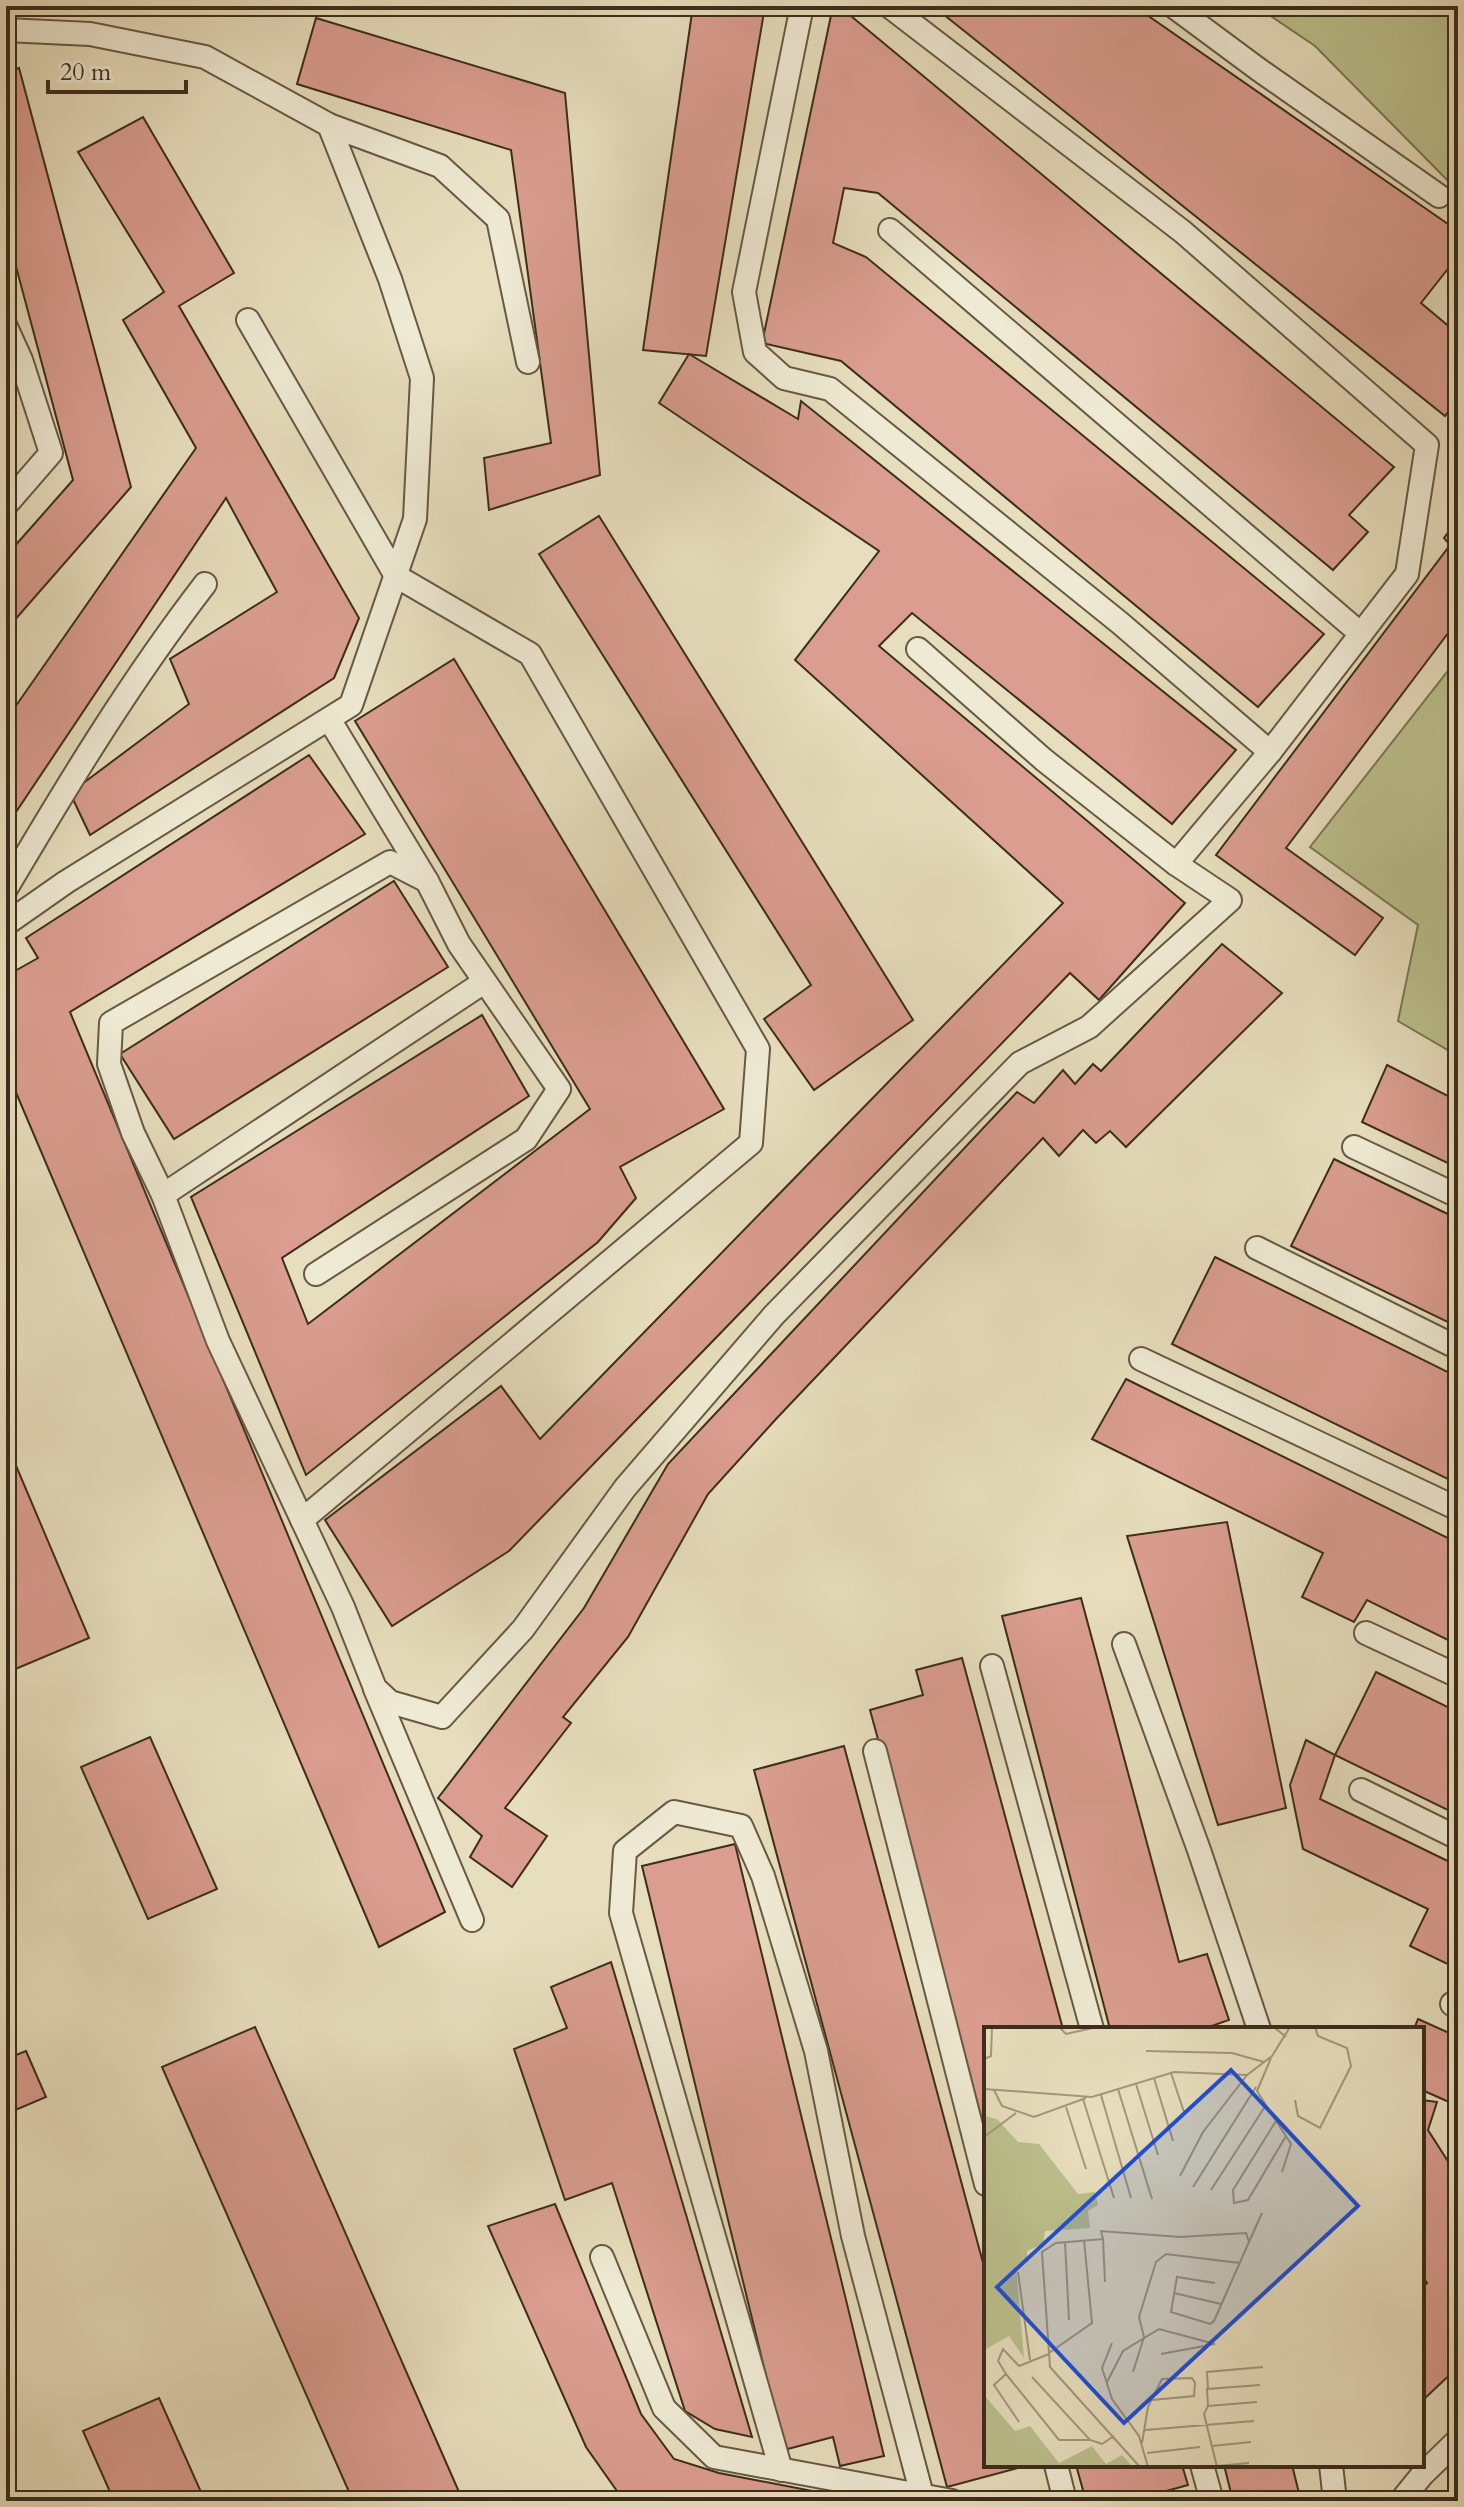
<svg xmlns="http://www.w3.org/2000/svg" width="1464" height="2507" viewBox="0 0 1464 2507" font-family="Cardo,serif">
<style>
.green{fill:#bbc08d;stroke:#7c7654;stroke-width:2}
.building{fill:#da9d8f;stroke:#3c2d1c;stroke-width:2}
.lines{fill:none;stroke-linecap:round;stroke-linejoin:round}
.service-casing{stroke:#675944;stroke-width:26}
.service{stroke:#efead4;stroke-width:22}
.inset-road{fill:none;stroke:#a3977d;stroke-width:2}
.view{fill:#1d4ed8;fill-opacity:0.15;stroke:#1d4ed8;stroke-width:4}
.inset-edge{fill:none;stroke:#3c2d1c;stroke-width:4}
</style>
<rect width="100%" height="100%" fill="#e7debd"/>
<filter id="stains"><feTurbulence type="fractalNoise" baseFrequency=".0025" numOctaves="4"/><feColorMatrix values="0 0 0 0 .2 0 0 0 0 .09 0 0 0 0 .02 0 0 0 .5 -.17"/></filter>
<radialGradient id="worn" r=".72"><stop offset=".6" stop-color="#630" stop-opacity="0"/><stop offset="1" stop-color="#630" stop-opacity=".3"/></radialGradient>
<g class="green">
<polygon points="1256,6 1458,6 1458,191 1315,46"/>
<polygon points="1458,658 1458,1056 1398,1021 1418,925 1310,847"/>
</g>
<g class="building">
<polygon points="693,6 765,6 706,356 643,350"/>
<polygon points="833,6 839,6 1394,467 1349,515 1368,532 1333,570 878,193 844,188 833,243 866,257 1324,634 1258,707 841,361 762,343"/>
<polygon points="933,6 1134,6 1458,231 1458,256 1421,303 1458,334 1458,398 1445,416"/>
<polygon points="316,18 565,93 600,475 489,510 484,458 551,443 511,150 297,84"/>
<polygon points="19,68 131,487 6,630 6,556 73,480 6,229 6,72"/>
<polygon points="143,117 234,273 179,306 359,618 334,678 90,835 70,793 189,704 170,659 277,592 226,498 6,827 6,720 196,448 123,320 164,292 78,152"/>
<polygon points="689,354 798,419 801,401 1236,750 1172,824 912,613 879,646 1185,903 1099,1000 1070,973 509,1551 392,1626 325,1520 501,1386 540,1439 1063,903 795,660 879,551 659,403"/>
<polygon points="6,404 16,413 6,424"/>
<polygon points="599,516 913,1020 814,1090 764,1019 811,985 539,554"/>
<polygon points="1458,519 1458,620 1286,848 1383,918 1355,955 1216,855 1450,545 1444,538"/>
<polygon points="454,659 724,1109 620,1167 636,1198 598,1242 306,1475 191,1197 482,1015 529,1096 282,1258 308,1324 590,1109 355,721"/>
<polygon points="309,755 365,834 70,1012 445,1912 379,1947 6,1069 6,976 38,958 26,938"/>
<polygon points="394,881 448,967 174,1139 120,1054"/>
<polygon points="1222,944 1282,993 1126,1147 1110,1131 1096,1143 1083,1130 1059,1156 1043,1138 776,1419 708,1494 628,1637 563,1717 571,1723 505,1808 547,1836 512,1887 470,1857 482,1836 438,1798 584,1608 668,1464 1017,1092 1034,1103 1063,1070 1075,1084 1093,1064 1101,1071"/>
<polygon points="1387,1065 1458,1101 1458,1168 1362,1122"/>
<polygon points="1334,1159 1458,1219 1458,1327 1291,1246"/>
<polygon points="1215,1257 1458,1377 1458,1484 1172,1344"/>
<polygon points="1126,1379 1458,1543 1458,1645 1367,1600 1354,1622 1302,1597 1323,1553 1092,1439"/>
<polygon points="6,1442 89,1638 6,1673"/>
<polygon points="1227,1522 1286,1808 1218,1825 1127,1536"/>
<polygon points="1081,1598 1179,1962 1207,1954 1229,2020 1203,2029 1110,2029 1002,1616"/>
<polygon points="962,1658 1063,2029 986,2029 986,2135 870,1710 923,1695 916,1670"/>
<polygon points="1376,1672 1458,1712 1458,1815 1335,1755"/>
<polygon points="150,1737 217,1889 148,1919 81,1767"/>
<polygon points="1306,1740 1335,1755 1320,1799 1458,1866 1458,1969 1410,1946 1428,1909 1303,1849 1290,1785"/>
<polygon points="844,1746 986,2274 986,2465 1029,2465 947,2487 754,1770"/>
<polygon points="735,1844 884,2456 840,2466 833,2437 784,2450 642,1866"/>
<polygon points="611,1962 752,2437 715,2429 685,2411 612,2183 565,2200 514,2049 567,2028 551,1987"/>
<polygon points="1418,2019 1458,2037 1458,2106 1422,2090 1422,2029 1414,2029"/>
<polygon points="255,2027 463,2501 353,2501 162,2067"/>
<polygon points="26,2051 46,2097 6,2114 6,2059"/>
<polygon points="1422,2100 1437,2102 1428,2130 1458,2177 1458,2367 1422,2401 1422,2288 1427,2283 1422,2275"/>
<polygon points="555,2204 641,2414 674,2459 719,2473 864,2501 624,2501 586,2447 488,2226"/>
<polygon points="159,2398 205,2501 114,2501 83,2431"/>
<polygon points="1076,2465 1182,2465 1188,2485 1130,2501 1086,2501"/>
<polygon points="1224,2465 1292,2465 1301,2501 1233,2501"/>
</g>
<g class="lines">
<defs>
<g id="service">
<polyline points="802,6 744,292 755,352 784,378 830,389 1120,623 1270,752"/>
<polyline points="889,6 1183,232 1427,445 1407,574 1270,752 1176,864 1044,760 918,649"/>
<polyline points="1173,6 1258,69 1439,196"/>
<polyline points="6,30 90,34 205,57 329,125 440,166 498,219 528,362"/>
<polyline points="890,230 1361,634"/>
<polyline points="248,320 396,576 530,654 758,1049 751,1143 302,1520"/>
<polyline points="6,327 21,360 51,453 6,505"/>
<polyline points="329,719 427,881"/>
<path d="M6,889C68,784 131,680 205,584"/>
<polyline points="6,924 66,882 351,705 415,519 422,378 390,279 329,125"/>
<polyline points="1354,1147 1458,1196"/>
<polyline points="163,1195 484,982"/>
<polyline points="1257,1248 1458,1348"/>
<polyline points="316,1274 526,1139 559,1089 459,944 427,881 390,862 111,1023 109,1064 133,1133 163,1195 218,1341 343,1607 375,1688 390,1702 442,1717 523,1629 625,1488 774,1315 1020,1063 1089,1027 1230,900 1176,864"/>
<polyline points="1141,1359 1458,1509"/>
<polyline points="1366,1633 1458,1676"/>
<polyline points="1124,1644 1199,1850 1259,2029"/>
<polyline points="992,1666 1092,2029"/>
<polyline points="375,1689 472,1920"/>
<polyline points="875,1751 986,2184"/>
<polyline points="1361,1790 1458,1838"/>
<polyline points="1452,2004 1458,2006"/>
<polyline points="602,2257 664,2408 714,2457 952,2501"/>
<polyline points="1056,2465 1065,2501"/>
<polyline points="1202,2465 1212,2501"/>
<polyline points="1331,2465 1335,2501"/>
<polyline points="781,2470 621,1913 625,1851 674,1812 741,1826 763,1876 816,2051 853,2236 922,2495"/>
<polyline points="1401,2501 1422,2475 1458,2440"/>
</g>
</defs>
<use href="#service" class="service-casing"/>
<use href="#service" class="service"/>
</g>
<g transform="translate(984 2027)">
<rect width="440" height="440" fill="#e7debd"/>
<path d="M0,89L13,92L34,115L55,117L94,167L111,165L114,178L104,184L106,201L61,204L59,217L43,224V235L32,239L40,331L25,309L0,323ZM0,368L31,404L46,399L75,436L108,419L122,437L138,428L149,440H0Z" fill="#bbc08d"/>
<path class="inset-road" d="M75,0L82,7L113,0M249,1H291L302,10M162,24L248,26L280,35M287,31L273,64L307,117L298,145M0,32L7,29L8,0M187,46L201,88M170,51L189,114M152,57L174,128M0,62L108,70L190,45L263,48L288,29L306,0M134,62L168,172M10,63L18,79L50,90L102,71M117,68L147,171M99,72L130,171M311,73L314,89L336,101L367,39L363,21L334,9L331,0M82,80L102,142M292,94L249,163L250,176L264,173L302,109M0,110L32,86M196,149L219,105L263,48M209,160L272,60M227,163L282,78M119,212L117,204L196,210L262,206L265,215L230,294L226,297L187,285L193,250L231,256M81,215L85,293M265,215L278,186M34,245L46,333M121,255L119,212L72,216L58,225L66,340L156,440M190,266L237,277M128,316L118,341L128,372L155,409L164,440M65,326L108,296L100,213M149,345L160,310L155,290L172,235L182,227L256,236M22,347L14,334L19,322L35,339L65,327M48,350L106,413L118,417L130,409M123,355L139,324L175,302L231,317L177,327M224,362L223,345L279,340M224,379L223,362L276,358M35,395L10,358L22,347L75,413H106M161,403L270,394M158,416L164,380L178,352L208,351L211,356L210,369L168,373M228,419L267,415M163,426L216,420M233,439L265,436M233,440L220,387L224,379L273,375"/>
<path class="view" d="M247,43L374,179L140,396L13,260Z"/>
<rect width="440" height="440" class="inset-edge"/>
</g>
<rect width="1464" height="2507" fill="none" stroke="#e7debd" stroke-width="32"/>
<rect x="8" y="8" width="1448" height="2491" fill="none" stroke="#3c2d1c" stroke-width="4"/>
<rect x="16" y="16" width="1432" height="2475" fill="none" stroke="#3c2d1c" stroke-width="2"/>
<path d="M48 80v12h138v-12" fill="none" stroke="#3c2d1c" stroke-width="4"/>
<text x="60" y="80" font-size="24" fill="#3c2d1c" stroke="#efead4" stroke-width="6" paint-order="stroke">20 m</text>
<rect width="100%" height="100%" filter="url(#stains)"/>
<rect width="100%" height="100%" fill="url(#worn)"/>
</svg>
